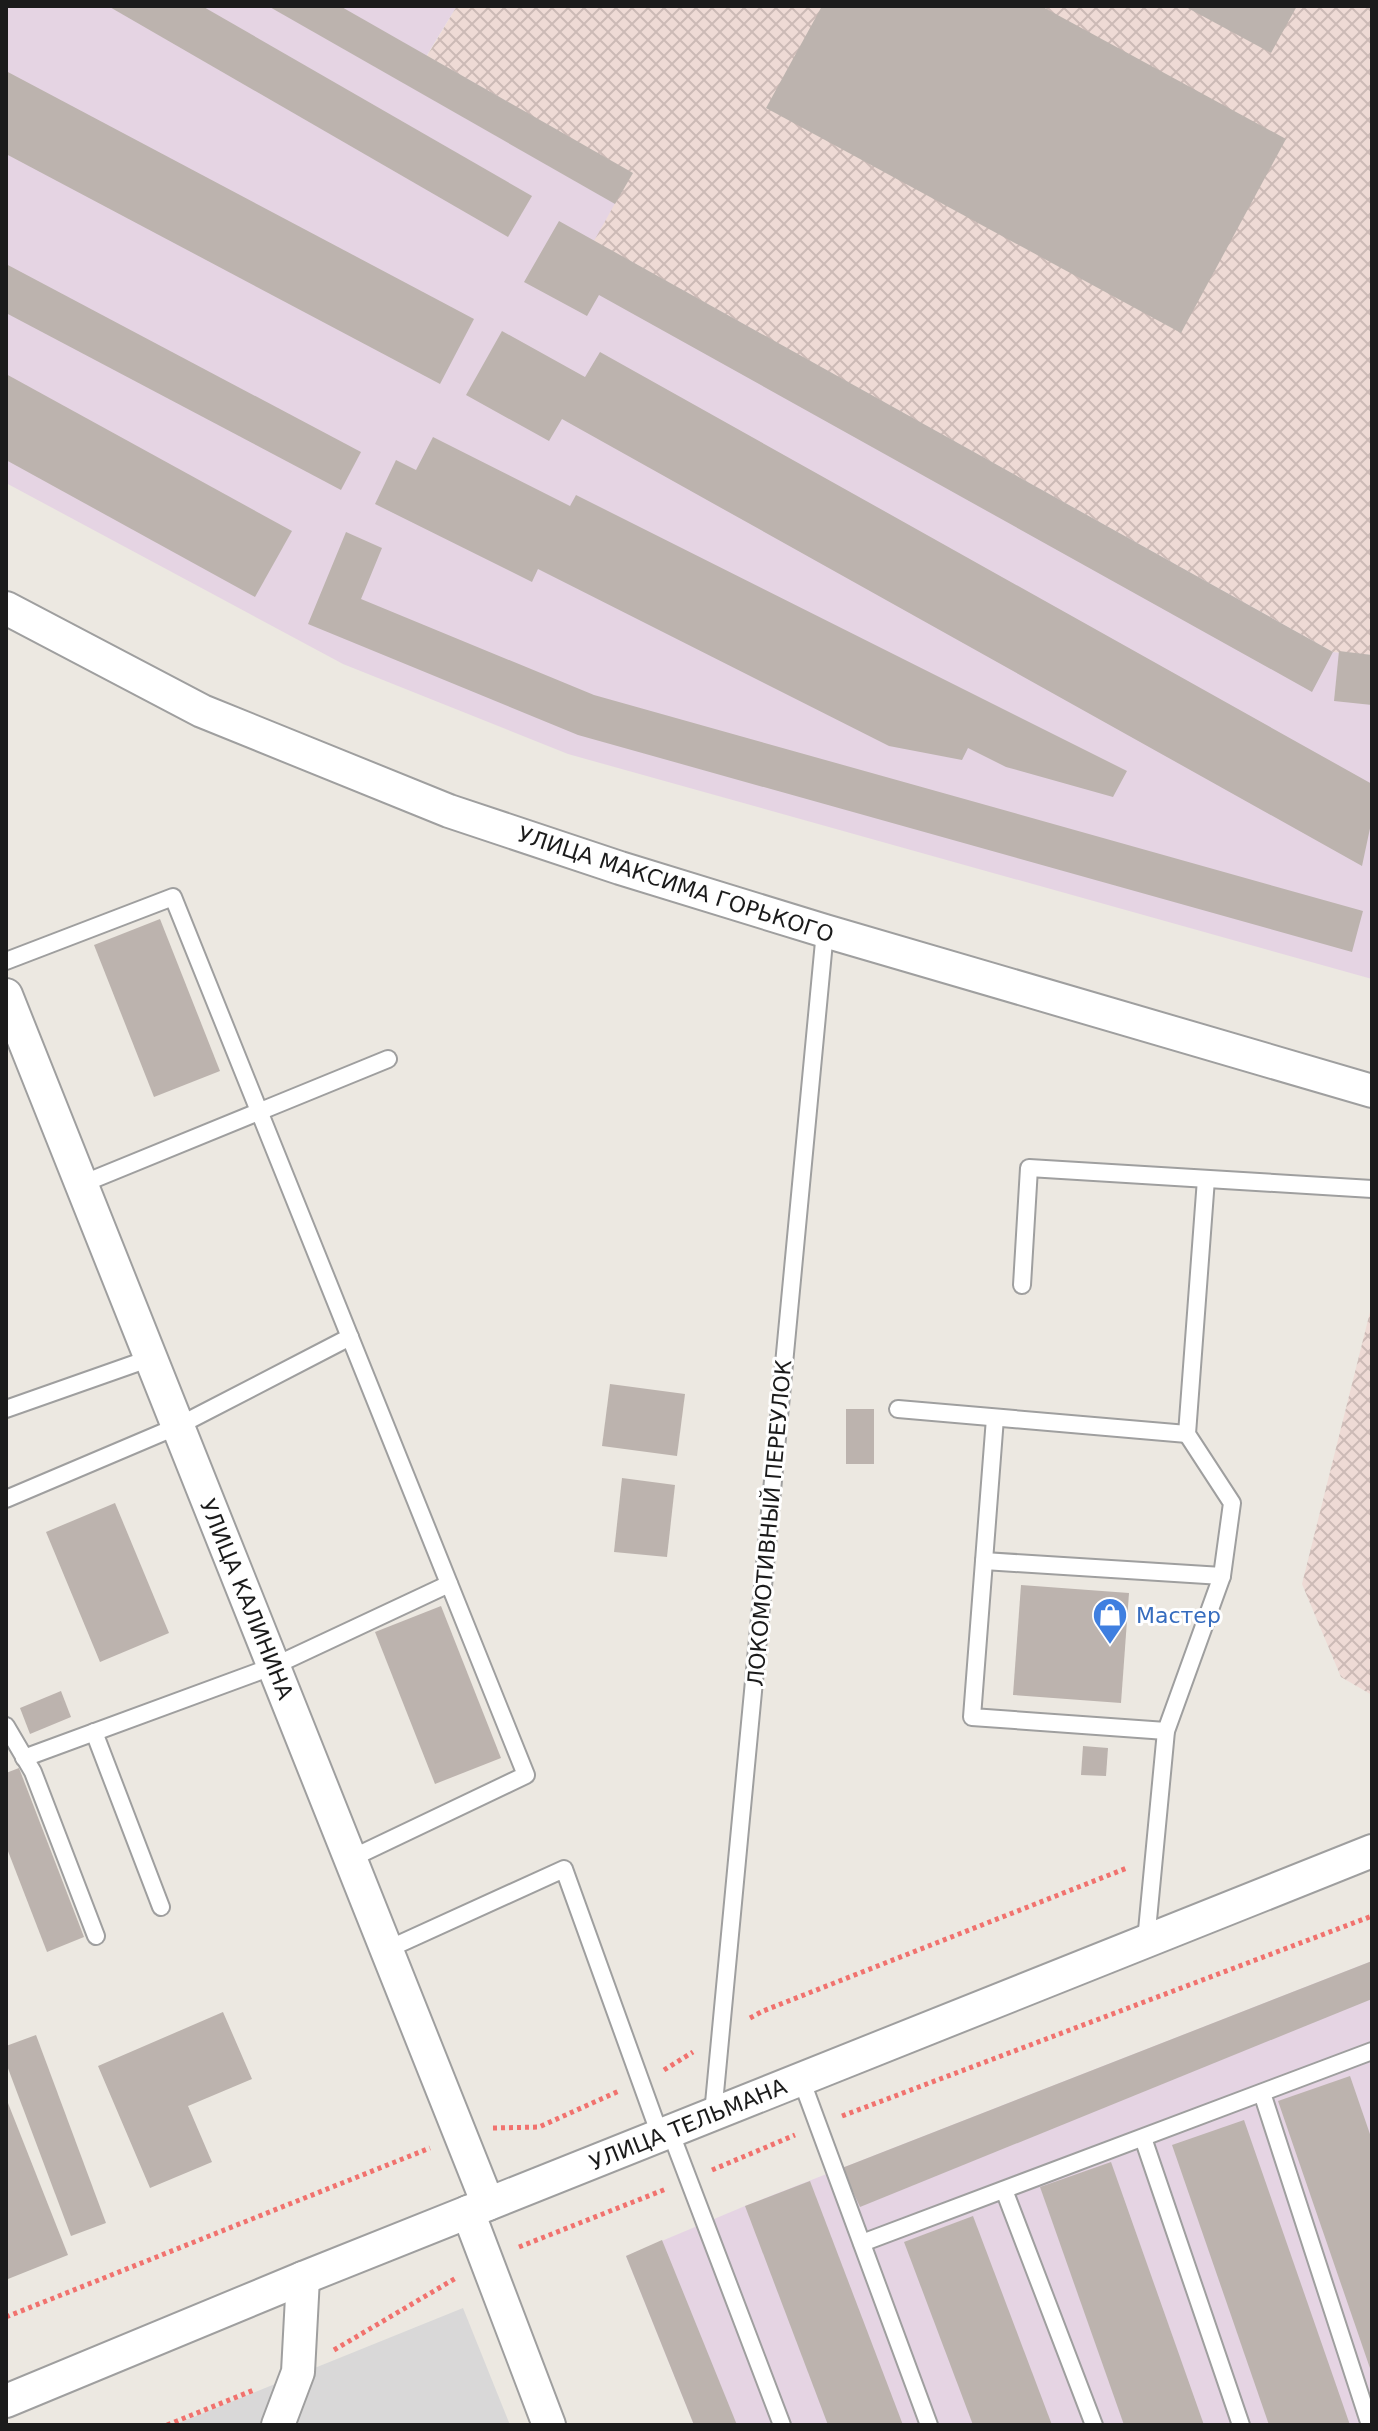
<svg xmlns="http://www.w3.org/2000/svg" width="1378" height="2431" viewBox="0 0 1378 2431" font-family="'DejaVu Sans',sans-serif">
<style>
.residential{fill:#d9d8d8}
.industrial{fill:#e5d4e3}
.military{fill:url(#military-cross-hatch)}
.building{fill:#bcb3ae}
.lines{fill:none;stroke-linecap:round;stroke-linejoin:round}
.service-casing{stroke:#9f9f9f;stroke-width:20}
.minor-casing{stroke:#9f9f9f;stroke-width:36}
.path{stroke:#f1726e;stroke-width:5;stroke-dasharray:4 4;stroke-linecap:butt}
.service{stroke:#fff;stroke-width:16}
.minor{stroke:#fff;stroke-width:32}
.labels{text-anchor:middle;stroke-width:6;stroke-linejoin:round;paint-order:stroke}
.street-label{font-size:22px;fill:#1b1b1b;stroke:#fff}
.shop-label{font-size:22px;fill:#366cbe;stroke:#fff;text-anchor:start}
</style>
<defs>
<pattern id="military-cross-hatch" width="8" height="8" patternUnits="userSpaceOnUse" patternTransform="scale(2)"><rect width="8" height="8" fill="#eedad5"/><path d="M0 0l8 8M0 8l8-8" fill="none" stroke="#ccbab6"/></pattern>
</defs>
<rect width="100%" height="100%" fill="#ece8e1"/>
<polygon class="residential" points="463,2308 510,2425 174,2425"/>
<g class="industrial">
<polygon points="6,6 457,6 427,55 633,173 595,241 1333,652 1372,655 1372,979 568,754 343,664 6,483"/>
<polygon points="1372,1961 1372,2425 694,2425 626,2256 745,2206"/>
</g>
<g class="military">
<polygon points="457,6 1372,6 1372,655 1333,652 594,241 632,173 427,56"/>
<polygon points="1372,1304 1372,1695 1341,1677 1302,1584"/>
</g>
<g class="building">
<polygon points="108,6 202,6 532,196 508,237"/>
<polygon points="268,6 340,6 633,173 615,204"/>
<polygon points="822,6 1041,6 1286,139 1181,333 766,108"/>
<polygon points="1184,6 1297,6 1271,53"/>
<polygon points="6,71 474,319 440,384 6,154"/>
<polygon points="559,221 1333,652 1312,692 599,295 587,316 524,282"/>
<polygon points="6,264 361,452 341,490 6,313"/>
<polygon points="502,331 585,377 600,352 1372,784 1372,819 1362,866 562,419 549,441 466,395"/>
<polygon points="6,374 292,531 255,597 6,460"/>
<polygon points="433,437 570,506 576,495 1127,771 1113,797 1006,767 968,748 962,760 889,746 538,569 532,582 375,504 396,460 416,470"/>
<polygon points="346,532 382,548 361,599 594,695 1363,911 1352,952 578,735 308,624"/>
<polygon points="1339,651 1372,655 1372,705 1334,701"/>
<polygon points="160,919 220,1071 154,1097 94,945"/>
<polygon points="610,1384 685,1394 677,1456 602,1446"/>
<rect x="846" y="1409" width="28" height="55"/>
<polygon points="622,1478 675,1485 667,1557 614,1552"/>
<polygon points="115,1503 169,1633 100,1662 46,1532"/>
<polygon points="1021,1585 1129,1593 1121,1703 1013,1695"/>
<polygon points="441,1606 501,1758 435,1784 375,1632"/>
<polygon points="61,1691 71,1717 30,1734 20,1708"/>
<polygon points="1083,1746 1108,1748 1106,1776 1081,1775"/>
<polygon points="19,1768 84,1937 47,1952 6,1846 6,1773"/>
<polygon points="1372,1961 1372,1999 860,2207 842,2168"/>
<polygon points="223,2012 252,2079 188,2106 212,2162 150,2188 98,2066"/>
<polygon points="36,2035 106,2223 71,2236 6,2063 6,2046"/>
<polygon points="1350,2076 1372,2140 1372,2374 1278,2101"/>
<polygon points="6,2098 68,2255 8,2279 6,2275"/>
<polygon points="1244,2120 1350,2425 1269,2425 1172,2145"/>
<polygon points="1111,2162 1204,2425 1124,2425 1040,2187"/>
<polygon points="810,2181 903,2425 828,2425 745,2206"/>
<polygon points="973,2216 1052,2425 973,2425 904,2242"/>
<polygon points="662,2240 737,2425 694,2425 626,2256"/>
</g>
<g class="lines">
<defs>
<g id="service">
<polyline points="6,961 173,897 526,1775 350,1859"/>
<polyline points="82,1184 388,1059"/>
<polyline points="1022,1285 1029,1168 1372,1189"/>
<polyline points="6,1409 151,1358"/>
<polyline points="898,1409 1187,1434"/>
<polyline points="995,1418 972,1717 1166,1731"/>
<polyline points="6,1499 178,1426 350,1337"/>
<polyline points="984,1561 1222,1576"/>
<polyline points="6,1726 33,1772 96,1936"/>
<polyline points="94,1732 161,1907"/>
<polyline points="24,1758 274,1666 449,1584"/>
<polyline points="1146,1941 1166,1731 1222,1576 1232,1503 1187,1434 1206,1179"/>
<polyline points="386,1950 564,1869 660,2135"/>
<polyline points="801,2079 929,2425"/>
<polyline points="1262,2093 1370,2425"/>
<polyline points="713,2114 825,931"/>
<polyline points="670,2131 782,2425"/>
<polyline points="1143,2138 1241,2425"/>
<polyline points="1004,2190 1094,2425"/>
<polyline points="862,2243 1372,2051"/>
</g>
<g id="minor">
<polyline points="6,608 202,711 449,811 620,868 825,931 1372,1091"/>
<polyline points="6,995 488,2204"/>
<polyline points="468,2212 549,2425"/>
<polyline points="6,2401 303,2278 1372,1851"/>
<polyline points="278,2425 298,2372 303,2278"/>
</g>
</defs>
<use href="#service" class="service-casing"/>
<use href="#minor" class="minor-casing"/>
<g class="path">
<polyline points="750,2018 763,2011 1127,1868"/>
<polyline points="664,2070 693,2052"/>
<polyline points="842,2116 1372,1916"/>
<polyline points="493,2128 539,2127 619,2091"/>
<polyline points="712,2170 795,2135"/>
<polyline points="519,2247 666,2189"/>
<polyline points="6,2317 430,2148"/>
<polyline points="334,2350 456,2278"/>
<polyline points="167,2425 254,2390"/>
</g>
<use href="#service" class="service"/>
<use href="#minor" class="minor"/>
</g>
<defs>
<symbol id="shop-pin" viewBox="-11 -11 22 30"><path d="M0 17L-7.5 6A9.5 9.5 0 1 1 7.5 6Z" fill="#3f7fe0" stroke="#fff"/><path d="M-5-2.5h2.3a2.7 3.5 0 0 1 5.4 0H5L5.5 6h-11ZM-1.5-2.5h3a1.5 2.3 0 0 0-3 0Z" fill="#fff"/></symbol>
</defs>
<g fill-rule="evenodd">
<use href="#shop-pin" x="1090" y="1595" width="40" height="54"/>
</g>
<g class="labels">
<g class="street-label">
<text transform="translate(676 884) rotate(18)" y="8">УЛИЦА МАКСИМА ГОРЬКОГО</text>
<text transform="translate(769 1523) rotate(-85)" y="8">ЛОКОМОТИВНЫЙ ПЕРЕУЛОК</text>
<text transform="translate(247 1599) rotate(68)" y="8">УЛИЦА КАЛИНИНА</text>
<text transform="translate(688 2124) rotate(-22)" y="8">УЛИЦА ТЕЛЬМАНА</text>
</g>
<g class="shop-label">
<text x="1136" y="1623">Мастер</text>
</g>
</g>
<rect width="1378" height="2431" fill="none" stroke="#1b1b1b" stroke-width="16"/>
</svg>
